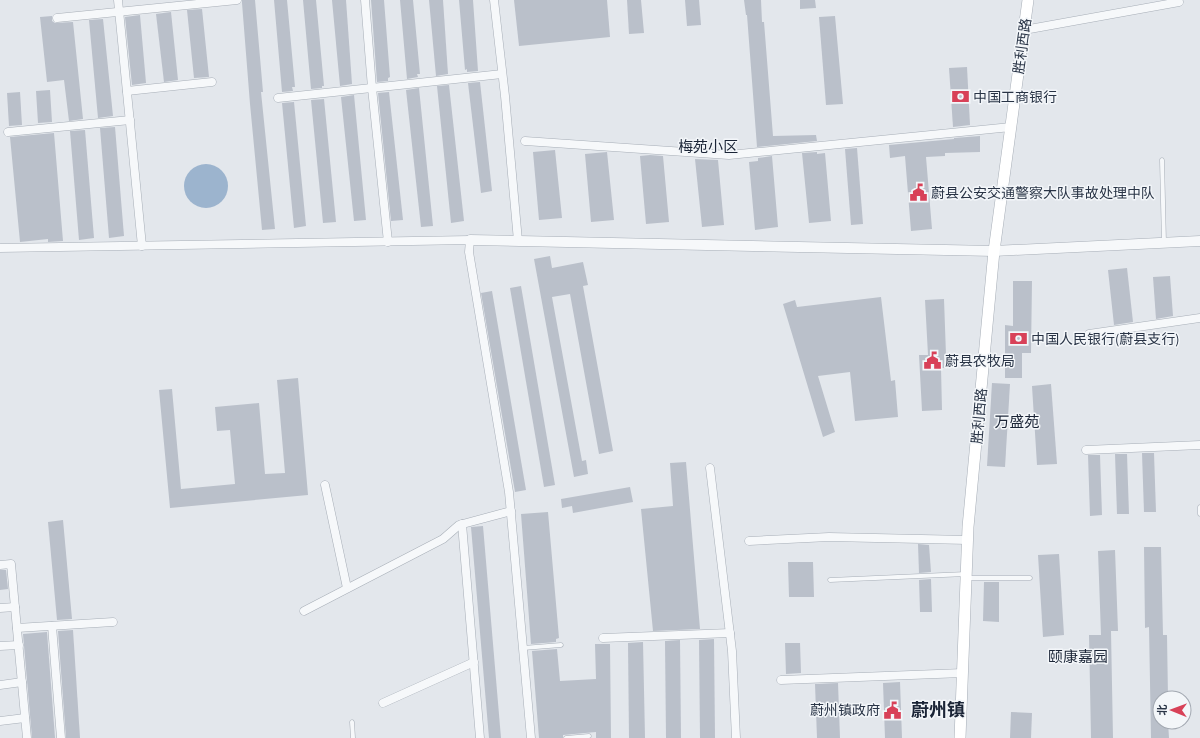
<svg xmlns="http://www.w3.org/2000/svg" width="1200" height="738" viewBox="0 0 1200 738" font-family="'Source Sans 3','Noto Sans SC',sans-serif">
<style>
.water{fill:#9cb4ce}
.building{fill:#bac0ca}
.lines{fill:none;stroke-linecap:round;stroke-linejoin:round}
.service-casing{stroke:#a7aeb7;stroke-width:5}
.minor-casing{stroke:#a7aeb7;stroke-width:9}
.tertiary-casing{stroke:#a7aeb7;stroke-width:11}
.secondary-casing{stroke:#a7aeb7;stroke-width:12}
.service{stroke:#f6f8fa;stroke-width:4}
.minor{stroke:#f6f8fa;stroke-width:8}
.tertiary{stroke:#f6f8fa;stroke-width:10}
.secondary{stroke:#fff;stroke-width:11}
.labels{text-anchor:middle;stroke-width:3;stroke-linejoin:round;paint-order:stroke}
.street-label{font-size:14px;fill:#293446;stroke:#f3f6f9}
.poi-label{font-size:14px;fill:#293446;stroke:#f3f6f9;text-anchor:start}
.neighbourhood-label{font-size:15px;fill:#1b2537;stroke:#f3f6f9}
.district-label{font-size:18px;font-weight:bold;fill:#1b2537;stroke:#f3f6f9}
</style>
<rect width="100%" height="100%" fill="#e3e7ec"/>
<circle class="water" cx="206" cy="186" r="22"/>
<g class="building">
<polygon points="242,0 255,0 263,92 261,92 275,229 262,230 250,104 242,3"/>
<polygon points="274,0 287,0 295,87 292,87 293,91 282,92"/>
<polygon points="303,0 316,0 324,86 322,86 322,88 311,89"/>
<polygon points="332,0 346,0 352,84 340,86"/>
<polygon points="371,0 384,0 390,77 388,78 388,81 377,82"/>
<polygon points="400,0 413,0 420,74 417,74 418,77 407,79"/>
<polygon points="429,0 443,0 448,74 436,76"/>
<polygon points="459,0 473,0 478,71 467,72 467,69 465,70"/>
<polygon points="514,0 607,0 610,37 519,46"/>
<polygon points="627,0 641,0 644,33 629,34"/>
<polygon points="685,0 699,0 701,25 687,26"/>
<polygon points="744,0 761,0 762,22 764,22 773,136 816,135 817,141 757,147 747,15 746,15"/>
<polygon points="800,0 815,0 816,8 800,9"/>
<polygon points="202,9 209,77 194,78 187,10"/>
<polygon points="171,12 178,80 164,82 156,14"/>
<polygon points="140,15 146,83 132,85 125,17"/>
<polygon points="52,16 52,21 55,23 73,22 83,119 69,121 64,80 47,82 40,17"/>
<polygon points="835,16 843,104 826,105 819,17"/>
<polygon points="103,19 113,116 98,118 89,20"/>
<polygon points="967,67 970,125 953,127 949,68"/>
<polygon points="480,82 492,191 481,193 468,83"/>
<polygon points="449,85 464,221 451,223 437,86"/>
<polygon points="419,88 433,226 421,227 406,90"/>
<polygon points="50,90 52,122 38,123 36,91"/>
<polygon points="20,92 22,125 9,126 7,93"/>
<polygon points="389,92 403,220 391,221 378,93"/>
<polygon points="354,95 366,220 354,221 341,97"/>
<polygon points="324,99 336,222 323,223 311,100"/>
<polygon points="294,102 306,226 294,228 282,103"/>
<polygon points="115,127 124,236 109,238 100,128"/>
<polygon points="85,130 94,238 79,240 70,131"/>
<polygon points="54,133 63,241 48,242 48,239 20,242 10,137"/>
<polygon points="980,136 980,152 945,153 945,156 926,157 932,229 911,231 905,156 890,158 889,145 954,139 954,138"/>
<polygon points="857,148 863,224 851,225 845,149"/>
<polygon points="555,150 562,218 539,220 533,152"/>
<polygon points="607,152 614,220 591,222 585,154"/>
<polygon points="817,152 817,154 825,153 831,221 809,223 802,153"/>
<polygon points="650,155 663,156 669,222 646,224 640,156"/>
<polygon points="772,156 778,227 755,230 749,162 758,161 758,158"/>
<polygon points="695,159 718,160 724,225 702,227"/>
<polygon points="550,256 552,268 583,262 588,285 583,286 613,451 599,454 570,294 552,297 582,461 586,460 588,474 574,477 534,259"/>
<polygon points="1127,268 1133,322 1114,325 1108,270"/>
<polygon points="1170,276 1173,316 1156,319 1153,277"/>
<polygon points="1013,281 1032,281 1031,353 1022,353 1022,378 1005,378 1005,325 1013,326"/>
<polygon points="521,286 555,485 544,487 510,288"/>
<polygon points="492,291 526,490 515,492 481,293"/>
<polygon points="881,297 891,381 895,380 898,417 855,421 850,372 818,376 835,432 823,437 783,304 795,300 797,307"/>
<polygon points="944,299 946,355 944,355 944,368 941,368 942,410 922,411 919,355 928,355 925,300"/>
<polygon points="298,378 308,495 170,508 159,390 172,389 181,489 235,484 230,430 217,431 215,407 259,403 265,474 285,473 277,380"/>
<polygon points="992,383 1010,384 1005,467 987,466"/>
<polygon points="1051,384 1057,464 1037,465 1032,386"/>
<polygon points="1142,453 1154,453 1156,512 1144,512"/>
<polygon points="1115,454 1127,454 1129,514 1117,514"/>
<polygon points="1088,455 1100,455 1102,515 1090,516"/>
<polygon points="686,462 700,629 653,631 641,509 673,506 670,463"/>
<polygon points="630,487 633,502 573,513 572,506 562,508 561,499"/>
<polygon points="548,512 559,638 556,639 556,642 531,644 521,514"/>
<polygon points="63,520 72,619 57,620 48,522"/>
<polygon points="483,526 501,738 489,738 471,527"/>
<polygon points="918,544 929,545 931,572 919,573"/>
<polygon points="1144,547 1161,547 1163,635 1167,635 1168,698 1160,698 1160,722 1168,722 1169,738 1151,738 1149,627 1145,628"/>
<polygon points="1115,550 1118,631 1111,631 1113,738 1091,738 1089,635 1101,635 1098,551"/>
<polygon points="1059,554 1064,635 1043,637 1038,555"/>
<polygon points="788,562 813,562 814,597 789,597"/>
<polygon points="0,570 6,570 8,589 0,590"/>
<polygon points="931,579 932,612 920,612 919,580"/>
<polygon points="984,582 999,582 999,622 983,621"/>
<polygon points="73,630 80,738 66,738 58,631"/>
<polygon points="47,632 55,738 32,738 23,634"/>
<polygon points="714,639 715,738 700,738 699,640"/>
<polygon points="680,640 681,738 666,738 665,641"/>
<polygon points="643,642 645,738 629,738 628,643"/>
<polygon points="785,643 800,643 801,673 786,674"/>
<polygon points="595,644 610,644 611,738 596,738 596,732 563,735 563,738 539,738 532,651 557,649 560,681 596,679"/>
<polygon points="900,682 902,738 885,738 883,683"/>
<polygon points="838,683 840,738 817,738 815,684"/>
<polygon points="1011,712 1032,713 1031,738 1010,738"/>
</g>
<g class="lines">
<defs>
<g id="service">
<polyline points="1162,160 1164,243"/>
<polyline points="1200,507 1200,514"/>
<polyline points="966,578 1030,578"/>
<polyline points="830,580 966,574"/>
<polyline points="523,648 561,645"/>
<polyline points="352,722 353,738"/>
<polyline points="566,738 589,736"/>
</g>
<g id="minor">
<polyline points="118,0 142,246"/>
<polyline points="365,0 372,88 388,242"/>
<polyline points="494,0 505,96 518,241"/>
<polyline points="57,18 237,0"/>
<polyline points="1024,30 1179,2"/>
<polyline points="127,91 212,82"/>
<polyline points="278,98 502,74"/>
<polyline points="8,132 130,120"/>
<polyline points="525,141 729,155 1011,127"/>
<polyline points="0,248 470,240 469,252 509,492 531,738"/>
<polyline points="1089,334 1200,318"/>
<polyline points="1086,450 1200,445"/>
<polyline points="710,468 732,651 736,738"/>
<polyline points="325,485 347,588"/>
<polyline points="462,524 480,738"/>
<polyline points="749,541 829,537 968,540"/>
<polyline points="0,565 11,564 27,738"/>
<polyline points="0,608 15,607"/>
<polyline points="304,611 443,539 459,525 511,511"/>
<polyline points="52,626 61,738"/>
<polyline points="17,628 113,622"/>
<polyline points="603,638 730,633"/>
<polyline points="0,646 19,645"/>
<polyline points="781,680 963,673"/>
<polyline points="0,685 22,682"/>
<polyline points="383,703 474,662"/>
<polyline points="0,721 25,718"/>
</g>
<polyline id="tertiary" points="470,240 994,251 1200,241"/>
<polyline id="secondary" points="960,738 968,527 994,251 1028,0"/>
</defs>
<use href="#service" class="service-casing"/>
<use href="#minor" class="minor-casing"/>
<use href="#tertiary" class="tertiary-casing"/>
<use href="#secondary" class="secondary-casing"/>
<use href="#service" class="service"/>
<use href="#minor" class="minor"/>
<use href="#tertiary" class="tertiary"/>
<use href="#secondary" class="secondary"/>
</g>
<defs>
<symbol id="bank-bare" viewBox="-9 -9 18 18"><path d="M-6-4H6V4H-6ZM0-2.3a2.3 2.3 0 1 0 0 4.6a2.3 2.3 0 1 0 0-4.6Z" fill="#d84158" stroke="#f3f6f9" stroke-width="2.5" paint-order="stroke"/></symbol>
<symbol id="civic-bare" viewBox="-9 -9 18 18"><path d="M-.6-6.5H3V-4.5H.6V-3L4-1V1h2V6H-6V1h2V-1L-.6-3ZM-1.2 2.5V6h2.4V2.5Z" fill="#d84158" stroke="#f3f6f9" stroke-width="2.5" paint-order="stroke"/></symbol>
</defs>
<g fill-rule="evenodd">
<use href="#bank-bare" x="948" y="84" width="25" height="25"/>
<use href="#civic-bare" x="906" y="180" width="25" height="25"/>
<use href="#bank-bare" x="1006" y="326" width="25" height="25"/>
<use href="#civic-bare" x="920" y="348" width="25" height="25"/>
<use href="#civic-bare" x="880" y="698" width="25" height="25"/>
</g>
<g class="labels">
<g class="street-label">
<text transform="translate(1022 46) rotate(-82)" y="5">胜利西路</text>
<text transform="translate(979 416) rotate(-85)" y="5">胜利西路</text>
</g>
<g class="poi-label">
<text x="973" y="102">中国工商银行</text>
<text x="931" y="198">蔚县公安交通警察大队事故处理中队</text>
<text x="1031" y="344">中国人民银行(蔚县支行)</text>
<text x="945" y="366">蔚县农牧局</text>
<text x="880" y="715" text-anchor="end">蔚州镇政府</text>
</g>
<g class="neighbourhood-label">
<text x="708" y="152">梅苑小区</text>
<text x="1017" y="427">万盛苑</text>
<text x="1078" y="662">颐康嘉园</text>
</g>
<g class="district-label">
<text x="938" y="716">蔚州镇</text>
</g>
</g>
<g transform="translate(1172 710) rotate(271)"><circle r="19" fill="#f3f6f9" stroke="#a2a8b1"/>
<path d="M0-3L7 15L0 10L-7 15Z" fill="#d84158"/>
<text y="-6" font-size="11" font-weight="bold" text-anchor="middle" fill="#293446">北</text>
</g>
</svg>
